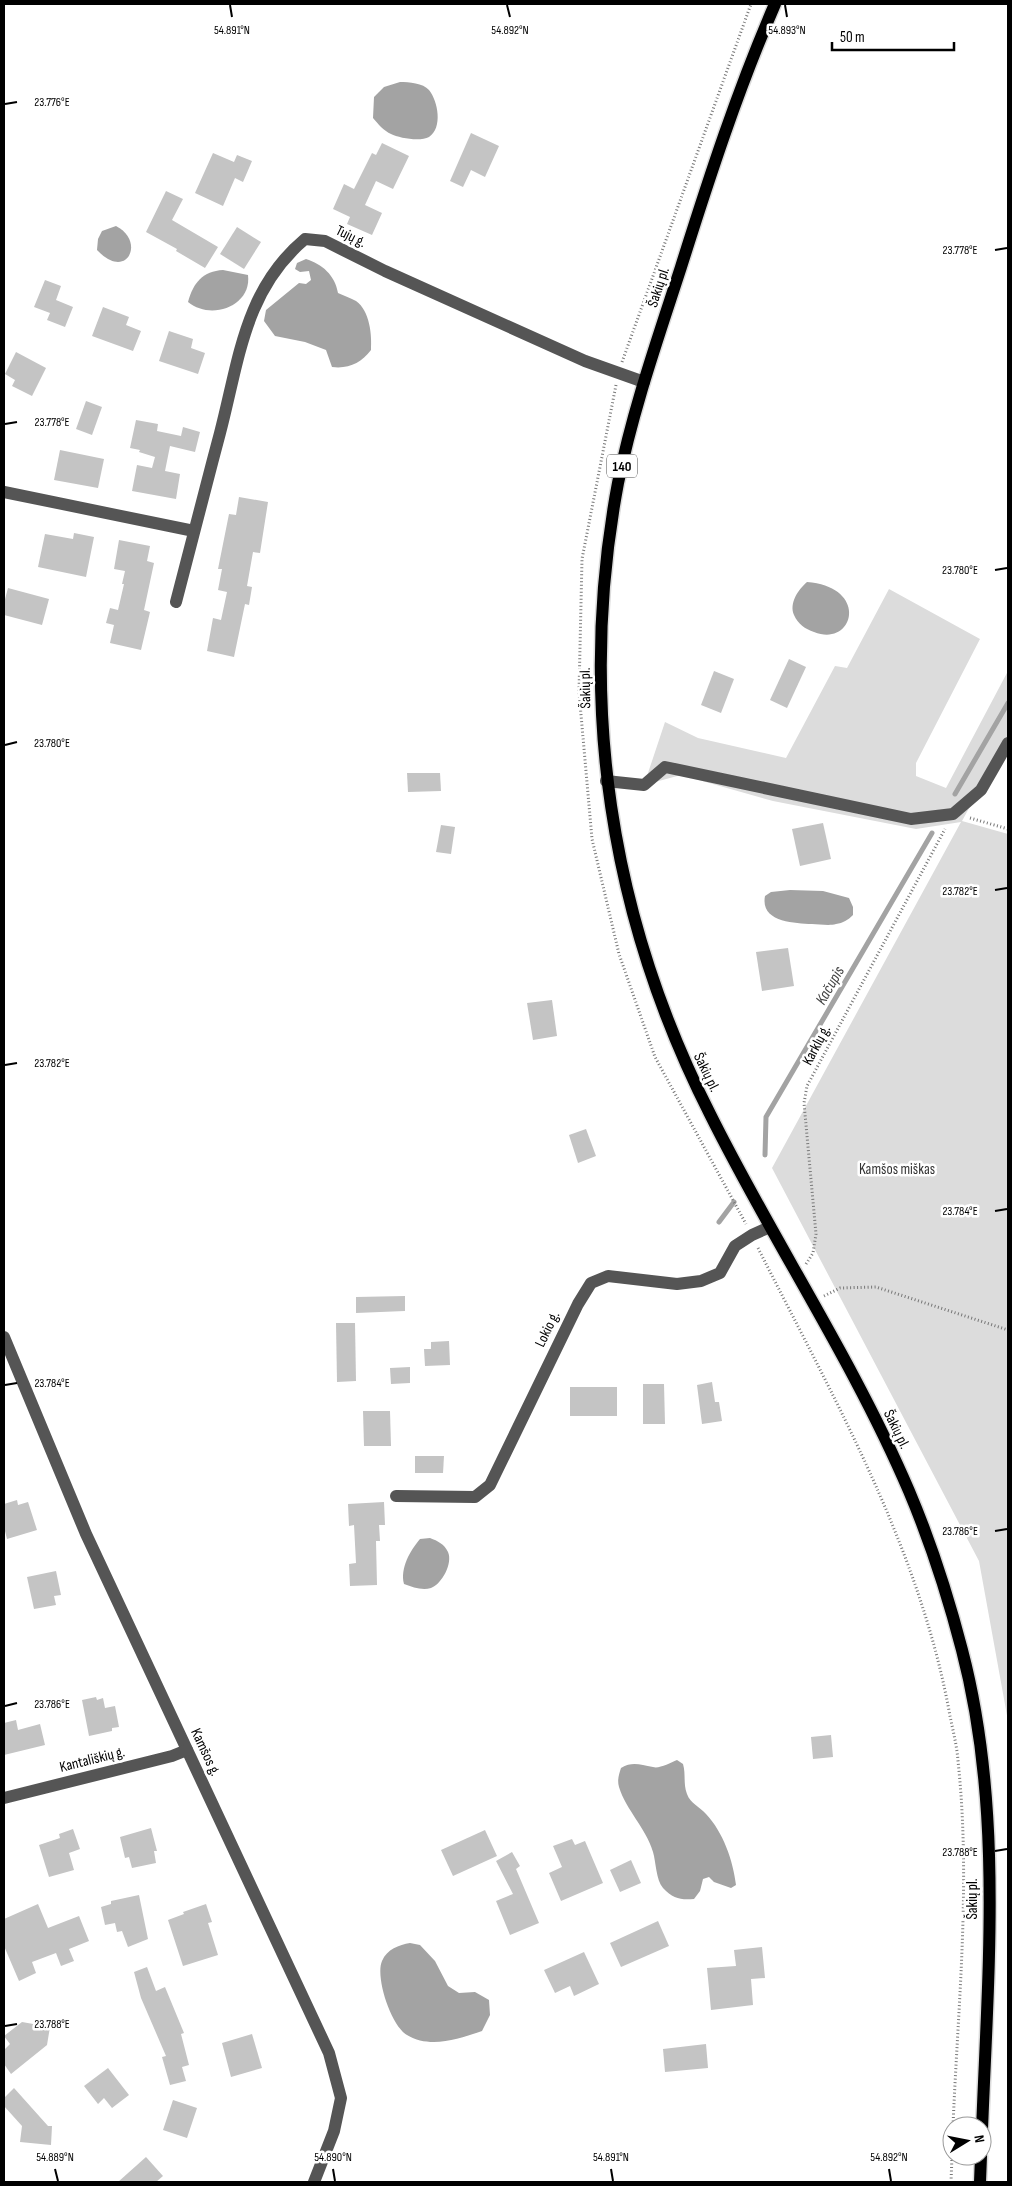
<svg xmlns="http://www.w3.org/2000/svg" width="1012" height="2186" viewBox="0 0 1012 2186" font-family="'Sofia Sans Condensed',sans-serif">
<style>
.green{fill:#dcdcdc}
.water{fill:#a3a3a3}
.lines{fill:none;stroke-linecap:round;stroke-linejoin:round}
.stream{stroke:#a3a3a3;stroke-width:5}
.building{fill:#c4c4c4}
.major-casing{stroke:#dbdbdb;stroke-width:15}
.path{stroke:#777;stroke-width:3;stroke-dasharray:1 2.5;stroke-linecap:butt}
.minor{stroke:#555;stroke-width:12}
.major{stroke:#000;stroke-width:12}
.ticks{fill:none;stroke:#000;stroke-width:2}
.labels{text-anchor:middle;stroke-width:5;stroke-linejoin:round;paint-order:stroke}
.shield{fill:#fff;stroke:#4c4c4c;stroke-width:1}
.shield-label{font-size:14px;font-weight:bold;fill:#000}
.street-label{font-size:15px;fill:#000;stroke:#fff}
.park-label{font-size:15px;fill:#333;stroke:#fff}
.water-label{font-size:16px;font-style:italic;fill:#444;stroke:#fff}
.ticks-label{font-size:12px;text-anchor:middle;fill:#000;stroke:#fff;stroke-width:5;stroke-linejoin:round;paint-order:stroke}
</style>
<rect width="100%" height="100%" fill="#fff"/>
<polygon class="green" points="889,589 980,639 916,763 916,776 946,788 1008,671 1008,737 962,821 1008,834 1008,1721 979,1561 772,1168 961,822 916,829 773,801 681,775 644,785 665,722 698,738 786,758 835,666 847,668"/>
<g class="water">
<path d="M400,82C409,82 423,83 429,90C438,101 443,128 429,137C420,142 399,138 391,134C384,131 378,124 373,118L374,97L384,87Z"/>
<path d="M116,226C146,241 127,282 97,250L98,239L102,231Z"/>
<path d="M306,259C322,264 335,275 338,293C344,296 351,298 356,301C370,311 372,335 371,350C361,363 349,369 332,367L326,350L305,342L275,336L264,321L266,310L299,283L306,284L311,280L309,271L300,272L295,269L297,263Z"/>
<path d="M223,270L248,275C252,306 211,321 188,302C193,283 203,271 223,270Z"/>
<path d="M807,582C870,587 854,648 814,632C805,629 798,624 794,615C789,603 798,590 807,582Z"/>
<path d="M790,890L823,891L849,898L853,907V915C848,920 843,923 836,924C829,926 819,924 812,924C794,923 760,922 765,896L771,892Z"/>
<path d="M430,1538C438,1541 444,1544 448,1552C453,1563 442,1584 431,1588C422,1591 413,1587 404,1584C400,1568 410,1551 420,1539Z"/>
<path d="M677,1760L683,1764C686,1774 683,1784 687,1794C690,1803 700,1807 706,1814C723,1832 733,1860 736,1885L731,1888L714,1882L709,1877L703,1879L700,1891L694,1899C681,1900 673,1899 663,1888C656,1880 656,1862 653,1852C646,1828 626,1810 619,1787C617,1780 619,1774 621,1768C633,1761 640,1765 653,1767C659,1769 670,1763 677,1760Z"/>
<path d="M410,1943L420,1945L435,1961L448,1986L459,1993L475,1992L489,2000L490,2015L482,2031C459,2039 430,2049 407,2035C391,2026 375,1977 382,1961C387,1949 399,1945 410,1943Z"/>
</g>
<g class="lines">
<g class="stream">
<polyline points="955,794 1008,703"/>
<polyline points="765,1155 766,1117 932,833"/>
<polyline points="719,1222 734,1202"/>
</g>
</g>
<g class="building">
<polygon points="471,133 499,146 485,177 471,170 463,187 450,181"/>
<polygon points="382,143 409,156 393,189 376,181 365,205 382,213 372,235 347,224 350,217 333,209 344,184 354,189 372,153 376,155"/>
<polygon points="213,153 234,162 237,155 252,161 243,182 235,178 223,206 195,193"/>
<polygon points="166,191 183,199 172,220 218,247 205,268 176,251 177,249 146,232"/>
<polygon points="237,227 261,242 244,269 220,254"/>
<polygon points="45,280 61,286 56,300 73,307 65,327 47,320 50,313 34,307"/>
<polygon points="103,307 129,317 126,325 141,331 133,351 92,336"/>
<polygon points="169,331 193,339 191,348 205,353 198,374 159,361"/>
<polygon points="16,352 46,368 32,396 12,386 15,380 5,374"/>
<polygon points="86,401 102,407 92,435 76,429"/>
<polygon points="136,420 158,424 157,431 181,436 183,427 200,432 195,452 170,446 165,471 180,474 176,499 132,491 137,465 152,468 155,457 139,452 140,450 130,448"/>
<polygon points="60,450 104,459 98,488 54,480"/>
<polygon points="239,497 268,502 260,553 253,552 247,586 252,587 249,605 245,604 234,657 207,651 213,618 221,620 227,592 218,590 222,569 218,569 229,514 236,515"/>
<polygon points="74,533 94,537 86,577 38,567 45,534 73,539"/>
<polygon points="119,540 150,546 147,561 154,563 144,610 150,612 141,650 110,643 114,625 106,623 110,608 118,610 124,584 122,584 125,571 114,569"/>
<polygon points="8,588 49,599 42,625 4,615 4,603"/>
<polygon points="789,659 806,667 787,708 770,700"/>
<polygon points="714,671 734,679 721,713 701,705"/>
<polygon points="407,773 440,773 441,791 408,792"/>
<polygon points="823,823 831,859 800,866 792,829"/>
<polygon points="441,825 455,827 451,854 436,852"/>
<polygon points="788,948 794,986 762,991 756,952"/>
<polygon points="552,1000 557,1036 533,1040 527,1003"/>
<polygon points="586,1129 596,1156 578,1163 569,1135"/>
<polygon points="405,1296 405,1311 356,1313 356,1297"/>
<polygon points="336,1323 355,1323 356,1381 337,1382"/>
<polygon points="449,1341 450,1365 425,1366 424,1349 431,1349 431,1342"/>
<polygon points="410,1367 410,1383 391,1384 390,1368"/>
<polygon points="712,1382 715,1402 719,1402 722,1421 702,1424 697,1385"/>
<polygon points="643,1384 664,1384 665,1424 643,1424"/>
<rect x="570" y="1387" width="47" height="29"/>
<polygon points="363,1411 390,1411 391,1446 364,1446"/>
<polygon points="415,1456 444,1456 443,1473 415,1473"/>
<polygon points="17,1500 18,1505 28,1502 37,1530 7,1539 4,1527 4,1504"/>
<polygon points="384,1502 385,1525 379,1525 380,1541 376,1541 377,1585 350,1586 349,1564 356,1563 354,1525 349,1526 348,1504"/>
<polygon points="56,1571 61,1595 54,1596 56,1605 34,1609 27,1577"/>
<polygon points="96,1697 97,1700 103,1698 105,1708 115,1706 119,1727 112,1728 112,1731 89,1736 82,1700"/>
<polygon points="16,1720 18,1730 40,1724 45,1745 4,1755 4,1723"/>
<polygon points="831,1735 833,1757 813,1759 811,1737"/>
<polygon points="151,1828 157,1851 154,1851 156,1863 132,1868 129,1857 125,1858 120,1837"/>
<polygon points="73,1829 80,1849 69,1853 74,1870 49,1877 39,1845 60,1838 59,1834"/>
<polygon points="485,1830 497,1856 453,1876 441,1850"/>
<polygon points="572,1839 575,1845 585,1841 603,1883 561,1901 549,1873 562,1867 553,1846"/>
<polygon points="512,1852 520,1866 516,1869 539,1923 510,1935 496,1901 513,1894 496,1861"/>
<polygon points="631,1860 641,1883 620,1892 610,1870"/>
<polygon points="139,1895 148,1939 128,1947 122,1931 117,1932 115,1923 105,1925 101,1907 111,1904 111,1901"/>
<polygon points="38,1904 48,1928 79,1916 89,1941 69,1949 74,1961 61,1966 56,1953 32,1962 36,1973 19,1981 4,1946 4,1919"/>
<polygon points="206,1904 212,1922 208,1923 218,1955 183,1966 168,1920 184,1914 183,1912"/>
<polygon points="658,1921 669,1946 621,1967 610,1943"/>
<polygon points="762,1947 765,1978 751,1979 753,2005 711,2010 707,1968 736,1966 734,1950"/>
<polygon points="584,1952 599,1984 574,1996 570,1986 555,1993 544,1970"/>
<polygon points="147,1967 156,1991 165,1987 184,2033 181,2034 189,2065 182,2067 186,2081 170,2085 162,2057 166,2056 141,1998 134,1972"/>
<polygon points="22,2022 50,2027 47,2045 11,2074 4,2064 4,2050 10,2044 4,2036"/>
<polygon points="252,2034 262,2068 231,2077 222,2043"/>
<polygon points="706,2044 708,2068 665,2072 663,2049"/>
<polygon points="108,2068 129,2095 112,2108 104,2098 98,2104 84,2086"/>
<polygon points="14,2088 48,2126 52,2126 51,2145 20,2142 22,2126 4,2106 4,2098"/>
<polygon points="173,2100 197,2108 187,2138 163,2130"/>
<polygon points="146,2157 163,2176 156,2182 118,2182"/>
</g>
<g class="lines">
<defs>
<g id="major">
<path d="M775,4C738,89 709,178 681,267C658,338 633,409 618,483C577,701 610,917 710,1114C773,1241 853,1360 909,1491C931,1543 948,1596 962,1650C1003,1806 988,1971 982,2130"/>
<polyline points="980,2182 981,2156"/>
</g>
</defs>
<use href="#major" class="major-casing"/>
<g class="path">
<polyline points="622,362 751,4"/>
<polyline points="616,385 582,559 579,692 592,839 619,954 655,1057 746,1224"/>
<polyline points="970,818 1008,829"/>
<path d="M758,1248C834,1399 920,1548 950,1716C953,1731 957,1746 958,1761C971,1882 958,2005 953,2126"/>
<polyline points="806,1264 813,1253 816,1234 804,1103 807,1086 945,829"/>
<polyline points="824,1296 840,1288 876,1287 1008,1330"/>
<polyline points="951,2182 952,2156"/>
</g>
<g class="minor">
<polyline points="4,492 194,531"/>
<path d="M176,602C191,545 205,489 220,433C239,361 244,290 305,239L325,241L385,271L585,361L644,382"/>
<polyline points="606,781 644,785 665,767 911,819 953,814 981,790 1008,743"/>
<polyline points="4,1337 86,1534 329,2053 341,2098 334,2131 314,2182"/>
<polyline points="396,1496 475,1497 490,1485 578,1304 591,1283 608,1276 677,1284 701,1281 720,1273 735,1246 752,1235 770,1227"/>
<polyline points="4,1798 172,1756 187,1750"/>
</g>
<use href="#major" class="major"/>
</g>
<path class="ticks" d="M230,5L232,17M507,5L510,17M785,5L787,17M5,104L17,102M995,250L1007,248M5,424L17,422M995,570L1007,568M5,745L17,742M995,890L1007,888M5,1065L17,1063M995,1211L1007,1209M5,1385L17,1383M995,1531L1007,1529M5,1706L17,1703M995,1851L1007,1849M5,2026L17,2024M55,2169L58,2181M333,2169L335,2181M611,2169L613,2181M889,2169L891,2181"/>
<g class="labels">
<rect class="shield" x="607" y="454.5" width="30" height="23" rx="4"/>
<g class="shield-label">
<text x="622" y="471">140</text>
</g>
<g class="street-label">
<text transform="translate(351 236) rotate(26)" y="5">Tujų g.</text>
<text transform="translate(658 287) rotate(-72)" y="5">Šakių pl.</text>
<text transform="translate(585 688) rotate(-91)" y="5">Šakių pl.</text>
<text transform="translate(816 1045) rotate(-62)" y="5">Karklų g.</text>
<text transform="translate(707 1072) rotate(64)" y="5">Šakių pl.</text>
<text transform="translate(547 1329) rotate(-64)" y="5">Lokio g.</text>
<text transform="translate(897 1429) rotate(64)" y="5">Šakių pl.</text>
<text transform="translate(206 1752) rotate(65)" y="5">Kamšos g.</text>
<text transform="translate(92 1759) rotate(-14)" y="5">Kantališkių g.</text>
<text transform="translate(972 1899) rotate(-90)" y="5">Šakių pl.</text>
</g>
<g class="park-label">
<text x="897" y="1174">Kamšos miškas</text>
</g>
<g class="water-label">
<text transform="translate(829 985) rotate(-60)" y="6">Kačupis</text>
</g>
</g>
<g class="ticks-label">
<text x="787" y="34">54.893°N</text>
<text x="232" y="34">54.891°N</text>
<text x="510" y="34">54.892°N</text>
<text x="52" y="106">23.776°E</text>
<text x="960" y="254">23.778°E</text>
<text x="52" y="426">23.778°E</text>
<text x="960" y="574">23.780°E</text>
<text x="52" y="747">23.780°E</text>
<text x="960" y="895">23.782°E</text>
<text x="52" y="1067">23.782°E</text>
<text x="960" y="1215">23.784°E</text>
<text x="52" y="1387">23.784°E</text>
<text x="960" y="1535">23.786°E</text>
<text x="52" y="1708">23.786°E</text>
<text x="960" y="1856">23.788°E</text>
<text x="52" y="2028">23.788°E</text>
<text x="55" y="2161">54.889°N</text>
<text x="333" y="2161">54.890°N</text>
<text x="611" y="2161">54.891°N</text>
<text x="889" y="2161">54.892°N</text>
</g>
<rect width="1012" height="2186" fill="none" stroke="#000000" stroke-width="10"/>
<g transform="translate(967 2141) rotate(80)"><circle r="24" fill="#ffffff" stroke="#999999"/>
<path d="M0-4L9 19L0 12L-9 19Z" fill="#000000"/>
<text y="-8" font-size="14" font-weight="bold" text-anchor="middle" fill="#000000">N</text>
</g>
<path d="M832 42v8h122v-8" fill="none" stroke="#000000" stroke-width="2.5"/>
<text x="840" y="42" font-size="15" fill="#000000" stroke="#ffffff" stroke-width="4" paint-order="stroke">50 m</text>
</svg>
